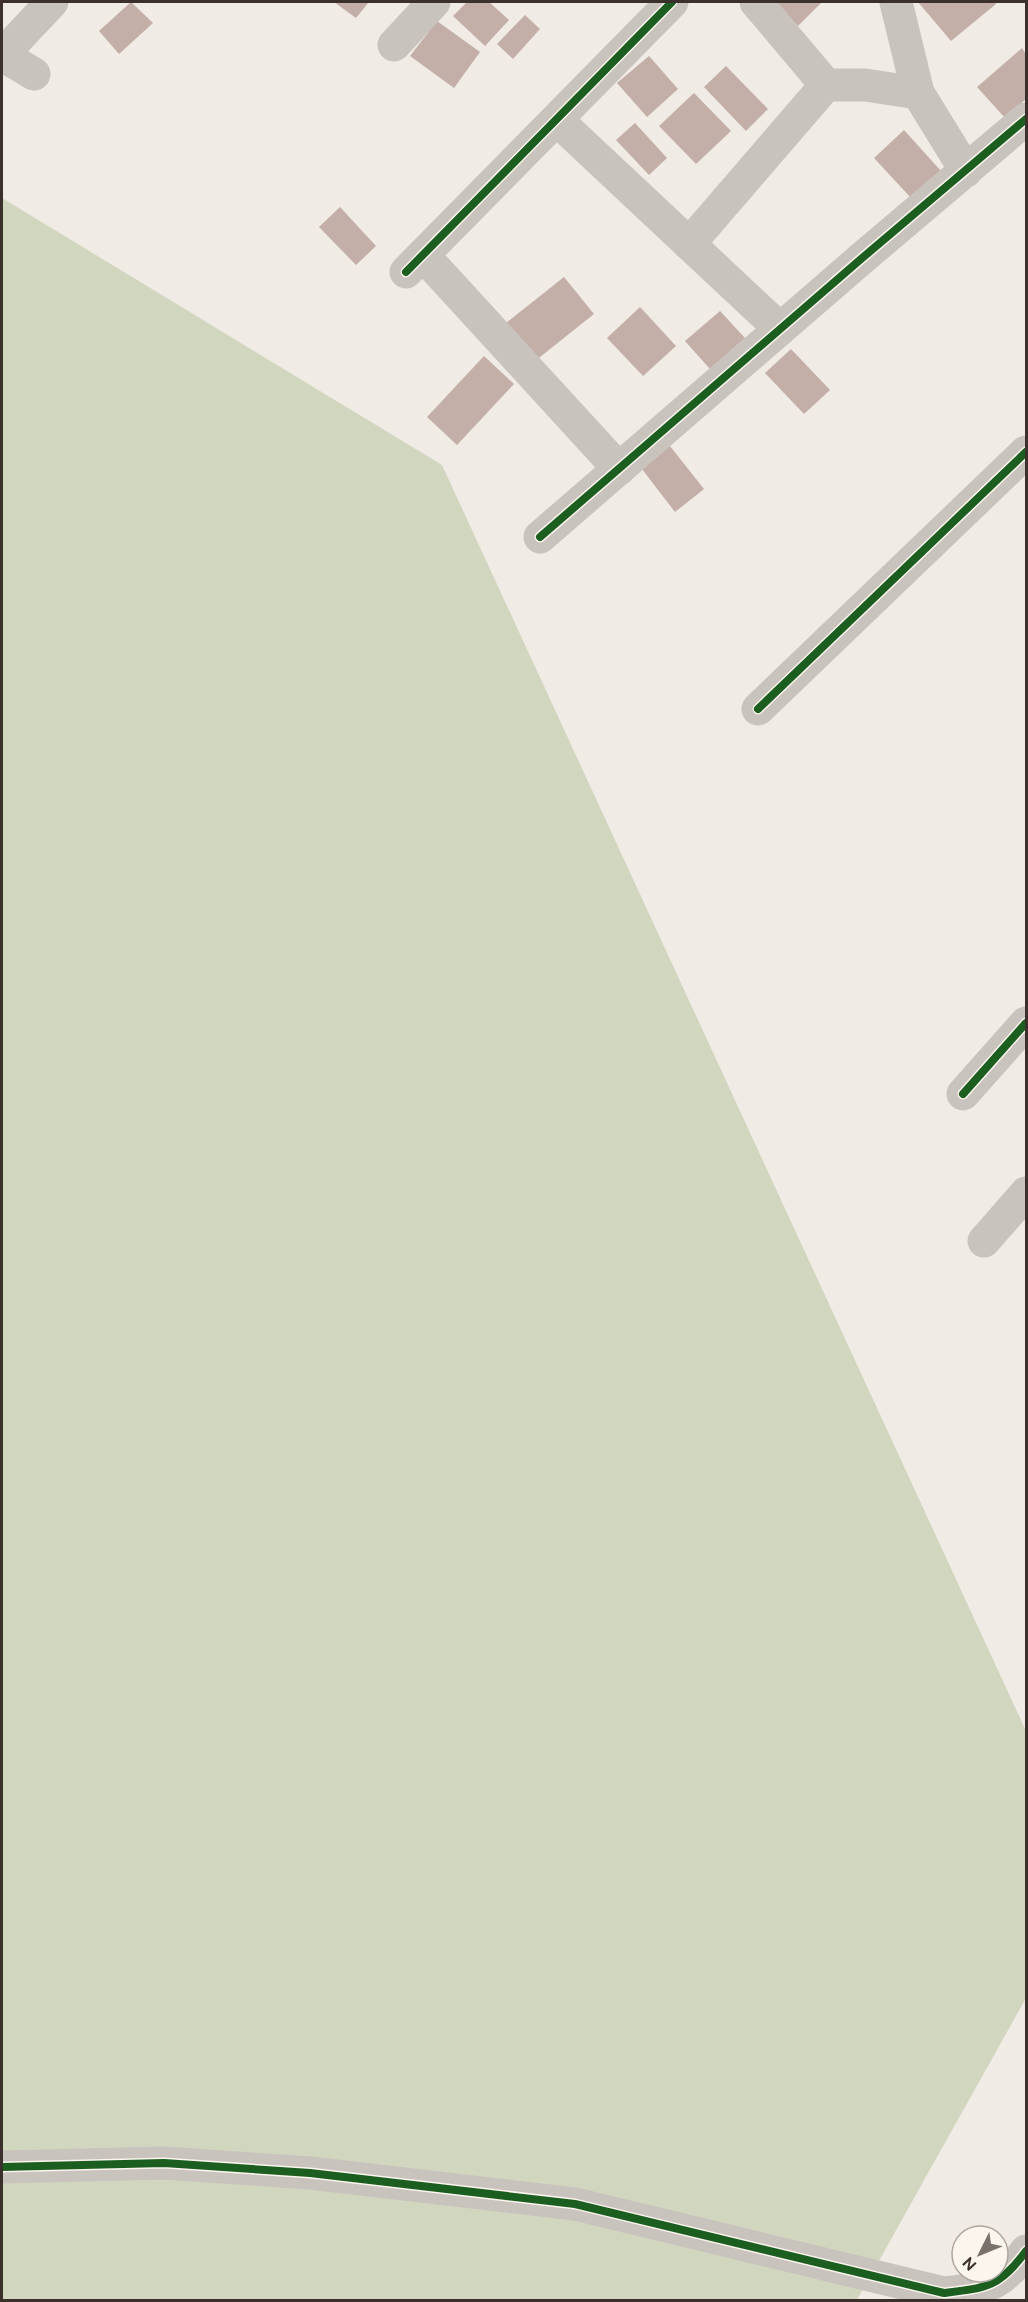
<svg xmlns="http://www.w3.org/2000/svg" width="1028" height="2302" viewBox="0 0 1028 2302" font-family="Ubuntu,sans-serif">
<style>
.green{fill:#d1d6bf}
.building{fill:#c3afa7}
.lines{fill:none;stroke-linecap:round;stroke-linejoin:round}
.minor{stroke:#c9c3be;stroke-width:33}
.cycleway-casing{stroke:#fbf5ee;stroke-width:11}
.cycleway{stroke:#1b5e20;stroke-width:8}
</style>
<rect width="100%" height="100%" fill="#f0ebe5"/>
<polygon class="green" points="2,198 442,465 1026,1731 1026,1998 857,2300 2,2300"/>
<g class="building">
<polygon points="131,2 153,23 119,54 99,31"/>
<polygon points="334,2 369,2 356,18"/>
<polygon points="467,2 489,2 509,20 485,46 453,16"/>
<polygon points="772,2 822,2 798,26"/>
<polygon points="918,2 995,2 996,4 951,41"/>
<polygon points="525,15 540,29 513,59 497,44"/>
<polygon points="437,21 480,52 454,88 410,56"/>
<polygon points="1022,48 1026,54 1026,99 1005,118 977,87"/>
<polygon points="649,56 678,89 647,117 617,83"/>
<polygon points="726,66 768,109 746,131 704,87"/>
<polygon points="694,93 731,131 696,164 659,126"/>
<polygon points="635,123 667,158 649,175 616,140"/>
<polygon points="904,130 941,171 912,199 874,158"/>
<polygon points="340,207 376,246 356,265 319,227"/>
<polygon points="564,277 594,314 530,365 501,327"/>
<polygon points="640,307 676,346 643,376 607,338"/>
<polygon points="720,311 745,338 710,369 685,341"/>
<polygon points="791,349 830,390 804,414 765,373"/>
<polygon points="484,356 514,384 457,445 427,417"/>
<polygon points="670,446 704,489 675,512 642,469"/>
</g>
<g class="lines">
<g class="minor">
<polyline points="756,2 826,85 865,85 918,93"/>
<polyline points="896,2 918,93 966,171"/>
<polyline points="394,45 434,2"/>
<polyline points="2,55 52,2"/>
<polyline points="2,55 34,74"/>
<polyline points="557,120 780,329"/>
<polyline points="689,244 826,85"/>
<polyline points="423,255 619,469"/>
<polyline points="406,272 672,2"/>
<polyline points="540,537 861,259 1026,119"/>
<polyline points="758,709 1026,452"/>
<polyline points="963,1094 1026,1023"/>
<polyline points="984,1241 1026,1193"/>
<path d="M2,2167L164,2163L310,2173L575,2204L944,2293C986,2288 1000,2287 1026,2251"/>
</g>
<defs>
<g id="cycleway">
<polyline points="406,272 672,2"/>
<polyline points="540,537 861,259 1026,119"/>
<polyline points="758,709 1026,452"/>
<polyline points="963,1094 1026,1023"/>
<path d="M2,2167L164,2163L310,2173L575,2204L944,2293C986,2288 1000,2287 1026,2251"/>
</g>
</defs>
<use href="#cycleway" class="cycleway-casing"/>
<use href="#cycleway" class="cycleway"/>
</g>
<rect width="1028" height="2302" fill="none" stroke="#3b302b" stroke-width="6"/>
<g transform="translate(980 2254) rotate(227)"><circle r="28" fill="#fbf5ee" stroke="#aea6a0" stroke-width="1.5"/>
<path d="M0-4.5L10 22L0 15L-10 22Z" fill="#7a716c"/>
<text y="-9" font-size="16" font-weight="bold" text-anchor="middle" fill="#3b302b">N</text>
</g>
</svg>
